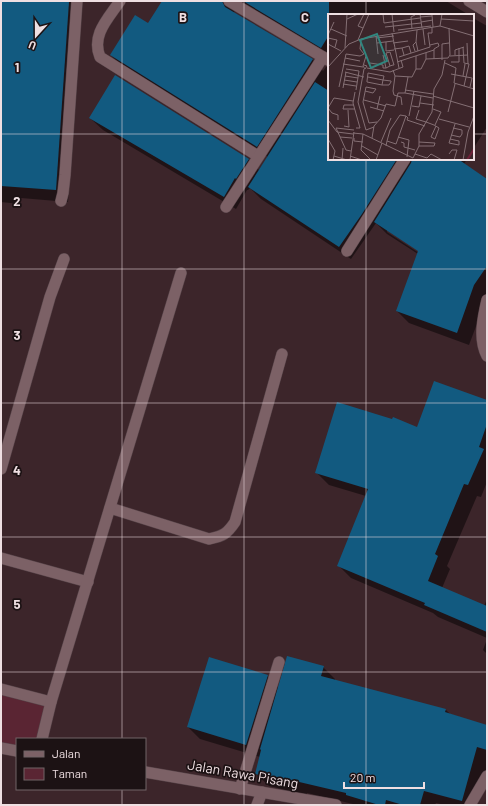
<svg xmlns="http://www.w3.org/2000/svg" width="488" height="806" viewBox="0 0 488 806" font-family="Barlow,sans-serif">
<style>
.green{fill:#5a2533}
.shadow{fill:#0007;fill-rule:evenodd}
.building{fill:#125a80}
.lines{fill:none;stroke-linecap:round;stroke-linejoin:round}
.minor-casing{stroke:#574449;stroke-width:12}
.tertiary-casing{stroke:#574449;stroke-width:12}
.minor{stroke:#7c6166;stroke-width:11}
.tertiary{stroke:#7c6166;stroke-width:11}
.grid{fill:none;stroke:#efdfe2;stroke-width:1;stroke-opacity:0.55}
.labels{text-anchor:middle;stroke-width:3.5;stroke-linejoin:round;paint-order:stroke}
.street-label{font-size:14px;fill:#efdfe2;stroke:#1c1214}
.inset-river{fill:none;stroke:#6f2039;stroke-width:2}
.inset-road{fill:none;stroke:#846f74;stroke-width:1}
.view{fill:#31867f;fill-opacity:0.15;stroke:#31867f;stroke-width:2}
.inset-edge{fill:none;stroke:#efdfe2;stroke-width:2}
.grid-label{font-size:13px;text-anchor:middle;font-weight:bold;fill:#efdfe2;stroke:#1c1214;stroke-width:3.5;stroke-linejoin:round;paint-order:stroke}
</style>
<rect width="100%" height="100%" fill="#3c252a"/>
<polygon class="green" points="1,689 51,702 42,739 17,739 17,751 1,748"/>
<g class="shadow">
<polygon points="1,1 82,1 68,202 21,198 20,204 1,202"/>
<path d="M163,1H446L469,15H329V57L235,9L234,13L313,60L323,71L326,67H329V159H467L464,164L486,179L487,178V297L469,345L409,323L397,311L418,254L387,234L376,223L351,259L261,199L250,188L248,190H247L236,209L103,130L90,118L248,159L259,170L268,157L123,67L111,55L149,24ZM387,230L423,253L422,255L387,232Z"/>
<polygon points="473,18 487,26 487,127 473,149"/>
<polygon points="487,401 487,482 481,497 477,496 447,566 450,569 442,588 484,606 487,599 487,638 438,617 433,613 351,578 338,565 366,496 329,485 316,472 418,428"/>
<polygon points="487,639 487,654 483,650"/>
<polygon points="323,667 335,679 335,681 446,710 450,714 487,726 487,766 477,805 445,805 436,803 435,805 357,805 307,793 307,795 269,786 256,774 260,757 200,739 188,727 267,676 279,687"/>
</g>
<g class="building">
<polygon points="1,1 69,2 56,190 1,186"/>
<polygon points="162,1 222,1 225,7 313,59 257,147 110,55 135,15 148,23"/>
<polygon points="243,1 329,1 329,35 321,48"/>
<polygon points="115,75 249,159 236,179 235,178 224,197 89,118"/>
<polygon points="315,82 329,91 329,159 397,159 362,214 339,247 248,187"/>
<polygon points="412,159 458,159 487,179 487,266 474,285 457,333 396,311 418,251 374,222 411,163"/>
<polygon points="434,381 487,400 487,424 479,447 484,449 468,485 464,484 435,554 438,556 428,581 487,606 487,632 424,605 425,603 337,566 368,489 315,473 337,402 392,419 393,417 417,427"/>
<polygon points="287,656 324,666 321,676 446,709 445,712 487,725 487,750 477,747 462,801 424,791 420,805 403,805 386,800 385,805 379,805 346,795 346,793 295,781 294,783 255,774 261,750 260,749"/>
<polygon points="209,657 268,675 246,745 187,727"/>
</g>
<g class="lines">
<defs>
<g id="minor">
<path d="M120,1C108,19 91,35 100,57L258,156"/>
<polyline points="229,1 328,60"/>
<polyline points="469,1 487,12"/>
<polyline points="61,201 63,193 65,175 77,1"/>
<polyline points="226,207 323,57"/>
<polyline points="347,251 405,159"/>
<path d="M487,300C483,317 478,339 487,356"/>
<polyline points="1,469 50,297 64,259"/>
<path d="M110,508L209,539C223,536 227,534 235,522L282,354"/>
<polyline points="1,558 88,582"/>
<polyline points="1,689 51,702"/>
<polyline points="42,739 51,702 181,273"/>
<polyline points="240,789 279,662"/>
<polyline points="257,805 262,792"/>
<polyline points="470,805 487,776"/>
</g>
<g id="tertiary">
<polyline points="1,748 17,751"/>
<polyline points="145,772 336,805"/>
</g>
</defs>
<use href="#minor" class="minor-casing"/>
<use href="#tertiary" class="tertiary-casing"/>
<use href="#minor" class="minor"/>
<use href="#tertiary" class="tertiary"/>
</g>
<path class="grid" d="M122,1V739M244,1V805M366,1V15M1,134H329M473,134H487M366,159V805M1,269H487M1,403H487M1,537H487M1,672H487M122,789V805"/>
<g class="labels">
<g class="street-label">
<text transform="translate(243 774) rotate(10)" y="5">Jalan Rawa Pisang</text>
</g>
</g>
<g transform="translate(328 14)">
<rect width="146" height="146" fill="#3c252a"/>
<path class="inset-river" d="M139,146L146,135"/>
<path class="inset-road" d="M55,0L56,9L92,4M64,0L66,18M92,0L94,14M104,1L105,13M92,3L104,2M19,5L30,0M113,5L146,7M93,8L105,6M112,12L114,0M57,13L93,9M35,14L30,12L36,0M3,15L19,22M84,15L83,3L87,1M95,15L97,31M70,16L103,12M64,19L71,54M0,21L6,8M48,22L50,40M0,24L9,26L7,33M48,24L66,22M33,25L32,35L36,40M30,26L41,0M58,28V37L66,36M88,28L89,16M49,29L65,27M65,29L80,27M139,29L140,50M0,30L13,37M102,31L110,29L111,32L106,35V45M135,33L136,49L141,50L136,72M17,34L19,0M74,34L81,32L83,39M66,35L74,34L76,41M87,37L85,31L88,28L90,37M98,39V45L120,44L122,41L121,14M55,41L58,54M127,41V36L136,33M122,42L140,41M71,43L102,33L100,19H104V13M17,44L32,47M114,46V30L121,29M69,48L106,36M123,48H131V34M42,49L55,51V54H58L62,52L65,51H66L62,38L58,39L62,52M117,49L128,54L126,69L146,75M15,50L35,53M36,51L39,52L37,55L35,52L38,42M0,53L21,30L33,25L112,12L146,22M39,54L62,58L75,53L73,46M18,55L31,57L28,76M36,55L30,88L38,116L46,113M88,55V42M65,56L67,62L84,63L88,55H93L98,45M17,58L36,63M123,60L144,64L142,73M17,62L30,64M67,62L65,77L66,81L73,83L74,91M135,62L137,50M40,63L55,66L63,67V68L61,71H54L39,68V67L40,59L56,62L55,66L54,71M16,66L29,68M15,70L28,72M11,73L18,40L32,42L36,40M15,74L18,58M48,75L38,73L35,88L41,109L49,108M77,76L105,80M37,77L45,79L48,75M27,78L25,89L32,114H28M77,79L105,84M105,82L146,94M36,86L58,92M92,89L106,91M26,91H16L15,95H27M84,92L91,93L93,82M42,93L56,97M0,94L6,84L25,87M0,94L4,99L10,101V106M49,95L52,82M105,95L113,98L107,111M91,96L88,105L98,108L106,111L111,114L107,125L103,123L108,112M120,98L127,70M78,102L80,104L79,106L97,112M81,102L86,77M111,105L141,113M0,106L9,118M127,110L121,129L131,131M16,112L21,113L20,96M9,118L25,120M25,119L35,120L85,144M35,120L33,136L42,145M123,121L132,123L134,120V116L125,114M12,123L24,124M70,123L81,126L79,143M26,124V127L35,128M44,124L46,112L53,104L58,90L67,92L70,79H77L80,63M0,125L7,137L5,146M122,125L131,127V131M59,127L62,116L72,101L78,102M53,128L63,104M73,128L76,129V133L87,136M34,132L50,141M58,132L59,127L68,130L78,102M91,132V120L104,98L106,75L114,61L117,46M91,132H106L107,129L91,128M23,137L18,136L8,114L26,116M87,140L99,144M121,140L124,136H129L126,146M6,142L19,146M22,142L34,146M85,144L91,132M99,144L103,140L114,146M14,146L15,134M22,146L26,118M48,146L54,129M135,146L140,118L146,102"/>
<path class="view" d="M49,20L59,47L43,54L32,26Z"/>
<rect width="146" height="146" class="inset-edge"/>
</g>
<g class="grid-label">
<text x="183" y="22">B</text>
<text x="305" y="22">C</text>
<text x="17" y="72">1</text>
<text x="17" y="206">2</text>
<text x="17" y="340">3</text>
<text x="17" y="475">4</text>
<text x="17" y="609">5</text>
</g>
<rect width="488" height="806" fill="none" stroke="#efdfe2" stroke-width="4"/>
<rect x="16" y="738" width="130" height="52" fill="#1c1214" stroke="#706466"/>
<rect x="24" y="751" width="20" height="6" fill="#7c6166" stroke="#706466"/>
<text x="52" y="758" font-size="12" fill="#efdfe2">Jalan</text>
<rect x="24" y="768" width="20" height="12" fill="#5a2533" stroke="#706466"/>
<text x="52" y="778" font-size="12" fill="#efdfe2">Taman</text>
<g transform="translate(36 36) rotate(201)" stroke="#1c1214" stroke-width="3" paint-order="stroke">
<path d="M0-3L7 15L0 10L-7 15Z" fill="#efdfe2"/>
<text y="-6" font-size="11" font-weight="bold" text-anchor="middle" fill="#efdfe2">U</text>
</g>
<path d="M344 782v6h80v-6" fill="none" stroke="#efdfe2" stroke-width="2"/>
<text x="350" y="782" font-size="12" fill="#efdfe2" stroke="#1c1214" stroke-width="3" paint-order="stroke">20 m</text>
</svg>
